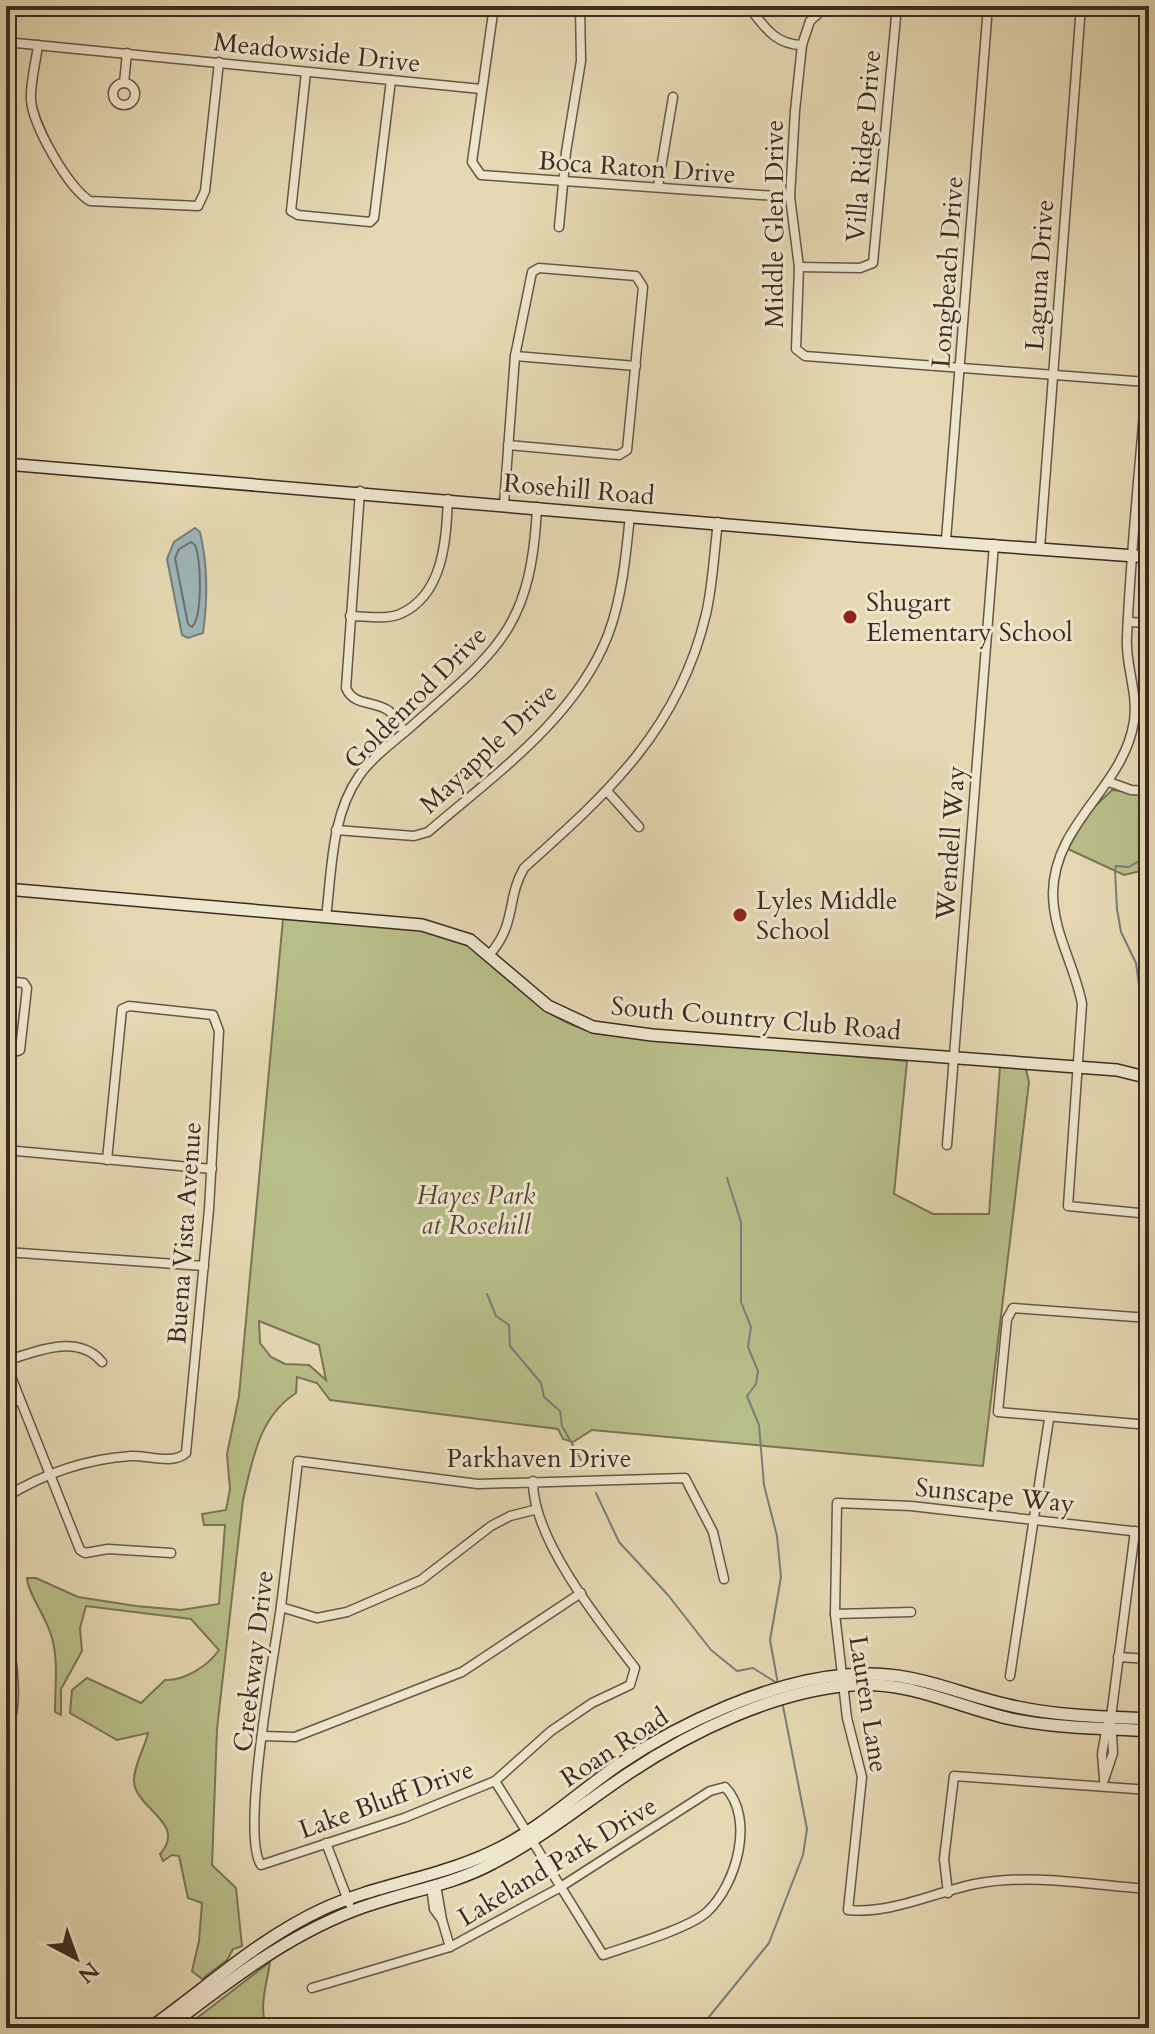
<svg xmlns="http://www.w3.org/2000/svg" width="1155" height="2034" viewBox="0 0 1155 2034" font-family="Cardo,serif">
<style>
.green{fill:#b8be89;stroke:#7a7456;stroke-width:2;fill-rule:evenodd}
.water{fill:#9db6b9;stroke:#777e7d;stroke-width:2}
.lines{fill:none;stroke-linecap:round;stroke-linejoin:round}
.shore{stroke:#6d706e;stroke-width:2}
.stream{stroke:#777e7d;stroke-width:2}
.street-casing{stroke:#675647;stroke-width:11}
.secondary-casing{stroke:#3d2b23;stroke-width:14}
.street{stroke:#eee6cd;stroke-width:8}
.secondary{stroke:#eee6cd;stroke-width:11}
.poi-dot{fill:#8f2418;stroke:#eee6cd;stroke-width:3}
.labels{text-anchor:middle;stroke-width:6;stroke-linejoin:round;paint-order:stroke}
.street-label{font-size:26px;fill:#3d2b23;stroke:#eee6cd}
.poi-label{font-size:26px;fill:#3d2b23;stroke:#eee6cd;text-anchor:start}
.park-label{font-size:26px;font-style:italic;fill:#564837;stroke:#eee6cd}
</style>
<rect width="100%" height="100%" fill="#e5d8b2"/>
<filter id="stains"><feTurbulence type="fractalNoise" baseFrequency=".0025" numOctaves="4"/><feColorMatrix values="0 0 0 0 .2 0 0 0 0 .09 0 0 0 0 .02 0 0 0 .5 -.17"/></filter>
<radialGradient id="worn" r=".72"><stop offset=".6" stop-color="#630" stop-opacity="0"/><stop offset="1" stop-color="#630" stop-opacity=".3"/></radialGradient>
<g class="green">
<polygon points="1112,790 1149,794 1149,869 1124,875 1068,849 1088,813"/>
<path d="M283,919C341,924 411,919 465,943C492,955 510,979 531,998C549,1016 571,1026 595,1033L907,1061L894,1194L933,1214H989L1000,1067L1026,1069L1029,1082L983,1466L592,1430L573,1442L563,1439L558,1429L330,1400L317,1383L297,1377L296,1393C259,1417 253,1458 243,1500L217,1729L212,1865L236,1888L242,1946L233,1949L227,1960L202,1979L192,1971L199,1941L202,1903L188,1898L179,1856L172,1855L163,1861L160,1854C188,1823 135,1809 134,1781C133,1767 145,1747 148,1733L117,1740L70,1713L72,1690L87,1678L141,1703L165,1680C184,1681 208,1666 219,1650L191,1619L86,1606L80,1628L82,1651L61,1689V1715L55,1712C55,1689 58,1663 53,1642C49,1620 28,1595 27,1578H36L78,1597L136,1606L181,1610L219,1604L225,1525H204L202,1514L226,1510L230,1489L227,1454L239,1396ZM259,1321L319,1345L326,1380L309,1365L285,1364L271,1357L260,1343Z"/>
<path d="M270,1962C267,1984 258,2007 267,2028H184Z"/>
</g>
<path class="water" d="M195,528L200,532C208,566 208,598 203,633L188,638L182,635L167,559L174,542Z"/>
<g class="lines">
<path class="shore" d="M191,542L195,545C201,561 203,615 192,627L188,624L175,558L179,549Z"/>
<g class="stream">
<polyline points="1148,1051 1136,963 1121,932 1117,909 1115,870 1116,866 1129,867 1149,855"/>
<polyline points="727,1178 741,1222 741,1302 751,1327 748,1347 758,1371 756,1384 747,1396 759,1425 764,1485 777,1536 781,1577 770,1640 778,1684"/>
<polyline points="487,1294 496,1316 509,1325 510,1346 541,1383 544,1397 560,1411 562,1426 581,1460"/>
<polyline points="596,1493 619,1542 668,1595 711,1650 737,1671 753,1668 777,1683"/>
<polyline points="700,2028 769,1943 803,1855 807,1829 783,1706"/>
</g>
<defs>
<g id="street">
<polyline points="494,6 472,162 481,175 790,197"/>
<path d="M748,6C764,26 775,45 802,45"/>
<polyline points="827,6 810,21 802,45 795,111 790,197 799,267 796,349 805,356 1147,382"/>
<polyline points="6,42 481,89"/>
<path d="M38,45C36,62 30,83 31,100C33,126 69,189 90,201L198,206L205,191L219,62"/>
<polyline points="306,72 291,211 298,215 370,222 374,218 391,80"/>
<polyline points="124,83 127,53"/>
<circle cx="124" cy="94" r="11"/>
<polyline points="658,186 673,97"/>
<polyline points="559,227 566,152 581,61 580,6"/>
<polyline points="799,267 860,268 873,263 897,6"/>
<path d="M1149,352C1142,447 1131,542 1127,637C1125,665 1138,691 1134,721C1124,788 1054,822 1053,893C1053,933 1075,966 1082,1004L1068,1206L1149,1214"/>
<polyline points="515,356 636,366"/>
<path d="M360,491L346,688C354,707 375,700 389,711C395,716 401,726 405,732"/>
<polyline points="504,504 515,356 532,272 539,268 636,276 643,287 627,450 619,455 508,445"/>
<polyline points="946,540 988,6"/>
<polyline points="1040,548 1081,6"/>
<path d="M350,616C365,616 385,620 400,614C444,595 446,539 448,499"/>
<polyline points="1128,622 1149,623"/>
<polyline points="1109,782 1131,790 1149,791"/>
<polyline points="607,791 639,827"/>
<path d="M336,830L414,836L428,832C493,776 576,718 608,635C622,598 626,555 630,515"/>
<path d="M326,917C332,870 331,816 359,776C372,757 396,740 413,725C499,649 531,628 537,507"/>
<path d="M490,954C517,923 506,899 524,868C609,792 679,729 706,614C713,584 714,552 718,522"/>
<polyline points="6,981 24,983 27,988 20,1050 6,1055"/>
<polyline points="947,1145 994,544"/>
<polyline points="6,1150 212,1169"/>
<polyline points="6,1252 204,1266"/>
<polyline points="1149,1318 1013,1308 1007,1319 998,1412 1149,1425"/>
<path d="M6,1361C36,1351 78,1333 102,1362"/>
<polyline points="6,1364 80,1550 85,1553 108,1549 171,1553"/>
<polyline points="6,1405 19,1400"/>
<path d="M533,1481C532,1538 600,1623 635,1668L630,1685L592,1703L551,1731L495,1781L404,1818L261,1865C240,1833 275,1652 281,1606C287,1558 292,1510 298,1461L478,1484L685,1478L713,1532L724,1579"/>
<path d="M6,1497C43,1474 87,1459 131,1456C147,1455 173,1465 186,1453L209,1209L219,1031L213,1015L129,1006L122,1009L107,1160"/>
<path d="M1149,1533L911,1506L837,1503L835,1614L847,1718L862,1777L848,1910C892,1914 932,1893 975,1884C1031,1873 1092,1885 1149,1889"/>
<polyline points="281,1607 317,1618 347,1612 421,1580 491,1526 510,1516 534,1510"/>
<polyline points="835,1614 911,1612"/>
<path d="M6,1634C13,1651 19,1716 6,1728"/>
<polyline points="1118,1657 1149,1659"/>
<polyline points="1010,1676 1049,1419"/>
<polyline points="263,1736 295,1737 462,1672 581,1593"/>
<polyline points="1104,1778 1102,1754 1107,1725"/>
<polyline points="1104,1780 1113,1753 1111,1717 1135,1531"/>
<polyline points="326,1843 349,1903"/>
<polyline points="431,1886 434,1909 442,1920 437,1891 431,1886"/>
<polyline points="948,1893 944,1859 954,1776 1149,1790"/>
<polyline points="442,1920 450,1947"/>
<path d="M312,1988L450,1947L559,1888L710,1791L725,1787C755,1818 737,1884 707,1912C688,1929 628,1946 603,1955L495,1781"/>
</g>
<g id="secondary">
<polyline points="6,464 859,536 1149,557"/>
<polyline points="6,889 422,925 470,940 548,1006 593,1027 652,1035 1117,1070 1149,1078"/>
<path d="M150,2028C208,1987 258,1939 323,1909C380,1883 444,1877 500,1848C543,1826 578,1793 618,1765C680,1723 771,1681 846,1675C917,1669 953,1694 1017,1707C1060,1716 1105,1717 1149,1719"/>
<path d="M167,2028C225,1984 282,1939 350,1912C397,1893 449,1887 493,1863C542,1838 584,1803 629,1773C692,1731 775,1691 852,1685C909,1680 957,1707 1011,1719C1055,1728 1104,1728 1149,1731"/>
</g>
</defs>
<use href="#street" class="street-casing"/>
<use href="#secondary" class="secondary-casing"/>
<use href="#street" class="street"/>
<use href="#secondary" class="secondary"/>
</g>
<g class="poi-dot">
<circle cx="850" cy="617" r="8"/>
<circle cx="740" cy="915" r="8"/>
</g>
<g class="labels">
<g class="street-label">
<text transform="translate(317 52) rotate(6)" y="9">Meadowside Drive</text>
<text transform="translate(863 146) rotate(-85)" y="9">Villa Ridge Drive</text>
<text transform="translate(637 167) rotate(4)" y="9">Boca Raton Drive</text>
<text transform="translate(774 224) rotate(-90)" y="9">Middle Glen Drive</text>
<text transform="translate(947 272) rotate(-86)" y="9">Longbeach Drive</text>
<text transform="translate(1039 275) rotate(-86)" y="9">Laguna Drive</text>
<text transform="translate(579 489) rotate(5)" y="9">Rosehill Road</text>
<text transform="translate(415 697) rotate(-45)" y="9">Goldenrod Drive</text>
<text transform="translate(488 748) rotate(-43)" y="9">Mayapple Drive</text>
<text transform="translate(950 843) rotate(-86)" y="9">Wendell Way</text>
<text transform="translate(756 1018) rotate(5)" y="9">South Country Club Road</text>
<text transform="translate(184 1233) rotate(-86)" y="9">Buena Vista Avenue</text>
<text x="539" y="1467">Parkhaven Drive</text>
<text transform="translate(995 1495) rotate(6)" y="9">Sunscape Way</text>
<text transform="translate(253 1661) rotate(-83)" y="9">Creekway Drive</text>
<text transform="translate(869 1704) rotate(81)" y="9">Lauren Lane</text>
<text transform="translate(614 1747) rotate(-33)" y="9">Roan Road</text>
<text transform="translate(386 1799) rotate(-20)" y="9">Lake Bluff Drive</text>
<text transform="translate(557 1861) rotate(-31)" y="9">Lakeland Park Drive</text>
</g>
<g class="poi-label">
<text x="866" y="611">Shugart<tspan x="866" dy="30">Elementary School</tspan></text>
<text x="756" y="909">Lyles Middle<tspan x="756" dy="30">School</tspan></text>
</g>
<g class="park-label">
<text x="476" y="1204">Hayes Park<tspan x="476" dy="30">at Rosehill</tspan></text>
</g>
</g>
<rect width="1155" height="2034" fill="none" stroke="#e5d8b2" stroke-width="32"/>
<rect x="8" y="8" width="1139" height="2018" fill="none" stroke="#3d2b23" stroke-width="4"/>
<rect x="16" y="16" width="1123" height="2002" fill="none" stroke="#3d2b23" stroke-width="2"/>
<g transform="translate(76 1958) rotate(139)" stroke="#eee6cd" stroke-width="6" paint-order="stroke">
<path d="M0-6L14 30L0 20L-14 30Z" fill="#3d2b23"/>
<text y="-12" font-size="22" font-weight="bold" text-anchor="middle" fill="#3d2b23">N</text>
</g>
<rect width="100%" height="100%" filter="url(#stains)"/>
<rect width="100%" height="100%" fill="url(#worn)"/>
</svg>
